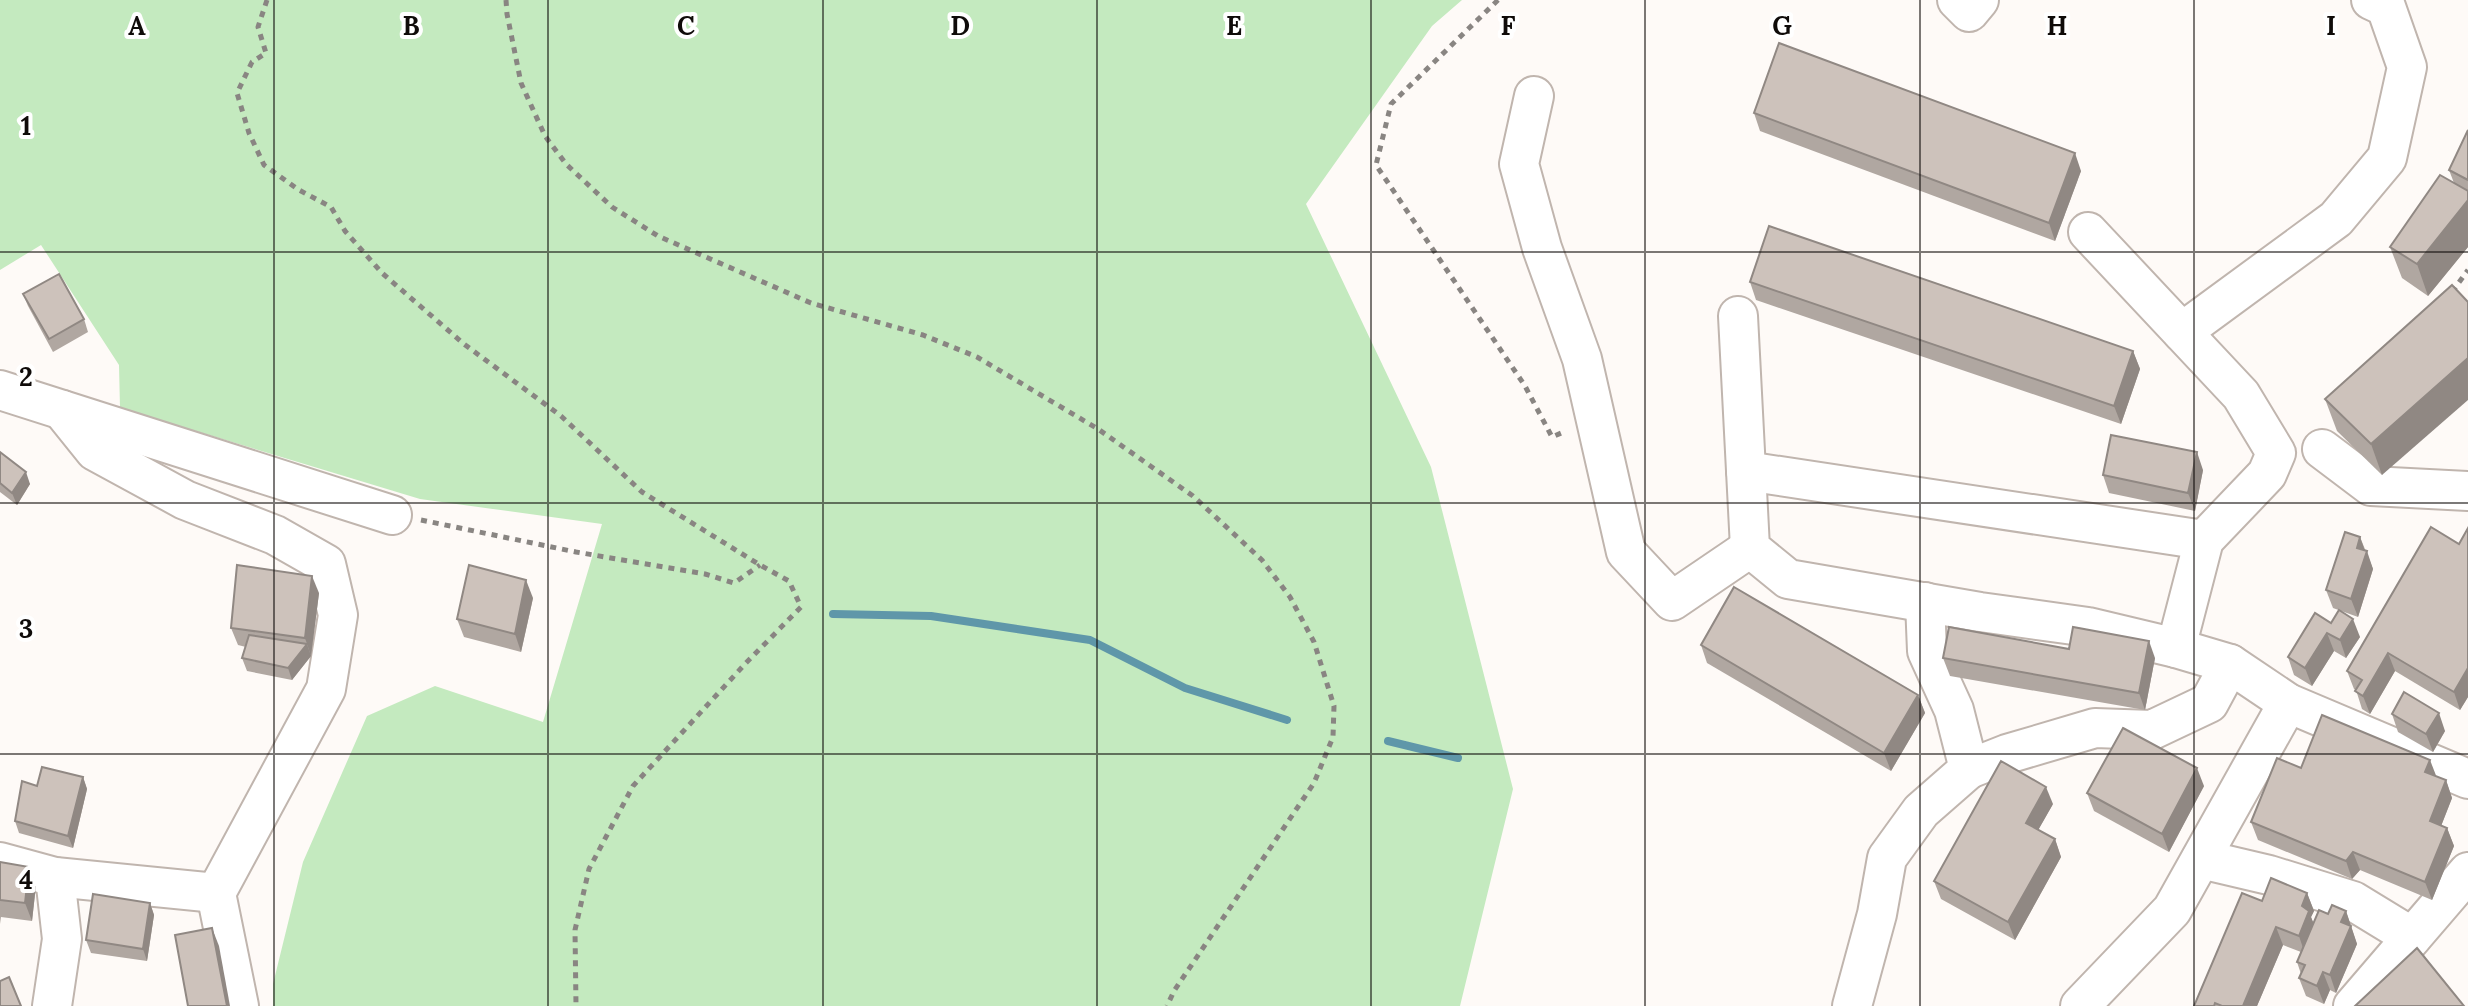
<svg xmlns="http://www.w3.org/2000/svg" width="2468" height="1006" viewBox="0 0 2468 1006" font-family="Lora,serif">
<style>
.green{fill:#c4eabf}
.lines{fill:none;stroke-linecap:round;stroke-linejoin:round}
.stream{stroke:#5f97a9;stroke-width:8}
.minor-casing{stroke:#c0b5ae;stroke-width:42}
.path{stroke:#898582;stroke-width:5;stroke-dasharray:6 6;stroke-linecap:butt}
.minor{stroke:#fff;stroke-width:38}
.wall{fill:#b0a7a1}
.shaded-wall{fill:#908883}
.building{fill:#cdc2bb;stroke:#908883;stroke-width:2}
.grid{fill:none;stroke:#0f0b09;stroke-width:2;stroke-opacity:0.55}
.grid-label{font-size:26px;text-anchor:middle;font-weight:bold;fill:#0f0b09;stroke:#fff;stroke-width:8;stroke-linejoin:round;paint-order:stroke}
</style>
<rect width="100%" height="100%" fill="#fefaf7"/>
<polygon class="green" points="0,0 1462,0 1432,26 1306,204 1431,467 1513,789 1460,1006 273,1006 273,984 303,862 367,716 435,686 543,722 602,524 420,499 120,408 119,365 41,245 0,270"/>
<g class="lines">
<g class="stream">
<polyline points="833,614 931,616 1090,640 1185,688 1287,720"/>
<polyline points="1388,741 1458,758"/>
</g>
<defs>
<g id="minor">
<polyline points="1957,0 1969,12 1979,0"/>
<polyline points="1534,96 1519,164 1542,248 1582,359 1626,552 1672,601 1750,548"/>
<polyline points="1738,316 1750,548 1788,579 1980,612 2088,627 2176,648 2204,540 2267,474 2276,453 2241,395 2088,232"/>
<polyline points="2182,332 2336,219 2387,158 2407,67 2386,7 2371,0"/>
<polyline points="0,390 392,515"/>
<polyline points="62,410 95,451 185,500 275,535 326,564 338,615 326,689 216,893 239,1006"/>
<polyline points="2322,449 2371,486 2468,491"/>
<polyline points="1746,471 2204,540"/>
<polyline points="2176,648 2230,664 2288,703 2468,779"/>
<polyline points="1969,769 2007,754 2095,728 2152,730 2209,703 2230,664"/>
<polyline points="2201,859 2269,875 2353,901 2412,937"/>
<polyline points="0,862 55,877 216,893"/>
<polyline points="52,1006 62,939 55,877"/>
<polyline points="1852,1006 1877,914 1887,858 1921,811 1969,769 1954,710 1927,651 1925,602"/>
<polyline points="2080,1006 2172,910 2288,703"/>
<polyline points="2353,1006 2468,872"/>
</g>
</defs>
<use href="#minor" class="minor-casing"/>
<g class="path">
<polyline points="267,0 258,27 266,53 252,62 237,93 249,133 264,165 299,190 331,207 345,231 382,273 464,344 561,416 642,492 760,565 789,581 801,607 745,664 633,786 589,869 575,930 576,1006"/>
<polyline points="506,0 507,14 521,83 545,136 566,164 612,207 658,236 811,303 923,335 977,357 1098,429 1193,496 1262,560 1290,597 1314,642 1334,706 1333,737 1314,783 1174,991 1167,1006"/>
<polyline points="1498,0 1391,104 1376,165 1525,386 1552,437 1566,431"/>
<polyline points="2452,292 2468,270"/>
<polyline points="421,520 576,552 705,574 734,583 760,565"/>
</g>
<use href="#minor" class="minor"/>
</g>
<g class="wall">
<polygon points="1754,113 2081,171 2055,241 1760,131"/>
<polygon points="2468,130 2468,247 2428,296 2402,278 2390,247 2454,183 2449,170"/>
<polygon points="1750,282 2133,351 2140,369 2121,424 1756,300"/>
<polygon points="2452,285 2382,475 2337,431 2325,399"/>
<polygon points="23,294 84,319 88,332 53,352 28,306"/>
<polygon points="0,452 30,484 17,505 0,492"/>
<polygon points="2203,470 2195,511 2109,493 2103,475"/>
<polygon points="2468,528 2468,697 2460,710 2395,671 2370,714 2362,709 2356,690 2354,689 2347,671 2459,544"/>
<polygon points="2360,537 2373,569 2358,617 2333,608 2326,590"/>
<polygon points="319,593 311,656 292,680 247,671 242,658 246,647 238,645 231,628"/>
<polygon points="533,598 521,652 464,637 457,619"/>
<polygon points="2331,623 2360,637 2346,658 2334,651 2312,686 2294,675 2288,657"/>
<polygon points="1701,645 1918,695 1925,713 1891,771 1707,663"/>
<polygon points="2069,649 2155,658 2145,710 1950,676 1943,658"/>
<polygon points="2392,714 2445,731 2433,752 2398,732"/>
<polygon points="2301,768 2436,776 2446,780 2452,798 2441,826 2447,828 2454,846 2432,900 2360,870 2352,879 2258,840 2251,822"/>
<polygon points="83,777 87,789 73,848 19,833 15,821 37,786"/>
<polygon points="2204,786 2169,852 2094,811 2087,793"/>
<polygon points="2053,804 2038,830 2055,839 2061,857 2015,940 1941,899 1934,881"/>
<polygon points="0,862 36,885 32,921 1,917 0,924"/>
<polygon points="2307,893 2314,911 2311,917 2313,923 2328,914 2346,911 2357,944 2336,993 2330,990 2324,1004 2306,996 2299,978 2301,974 2297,962 2301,952 2283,945 2257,1006 2194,1006 2262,901"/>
<polygon points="150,903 154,915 147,961 91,953 86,940"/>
</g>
<g class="shaded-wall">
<polygon points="2075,153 2081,171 2055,241 2049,223"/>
<polygon points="2468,200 2468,247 2428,296 2417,264"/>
<polygon points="2133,351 2140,369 2121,424 2114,406"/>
<polygon points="2468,358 2468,400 2382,475 2371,444"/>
<polygon points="2197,452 2203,470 2195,511 2188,493"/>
<polygon points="26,472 30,484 17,505 12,493"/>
<polygon points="2360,537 2366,554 2367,551 2373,569 2358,617 2351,599 2357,548"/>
<polygon points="312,576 319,593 311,656 305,638"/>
<polygon points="526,580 533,598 521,652 515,634"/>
<polygon points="2353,619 2360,637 2346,658 2340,640"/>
<polygon points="2327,633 2334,651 2312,686 2305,668"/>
<polygon points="2149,641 2155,658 2145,710 2139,693"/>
<polygon points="307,644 311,656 292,680 288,668"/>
<polygon points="2388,653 2395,671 2370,714 2363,696"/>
<polygon points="2468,668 2468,697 2460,710 2454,692"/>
<polygon points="1918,695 1925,713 1891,771 1884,753"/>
<polygon points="2439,713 2445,731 2433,752 2426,734"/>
<polygon points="2430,760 2437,778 2425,772"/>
<polygon points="2197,768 2204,786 2169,852 2162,834"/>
<polygon points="83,777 87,789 73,848 68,836"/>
<polygon points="2446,780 2452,798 2436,839 2430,821"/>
<polygon points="2046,787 2053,804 2032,841 2026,823"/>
<polygon points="2447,828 2454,846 2432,900 2425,882"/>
<polygon points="2055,839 2061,857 2015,940 2008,922"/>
<polygon points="2353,852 2360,870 2352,879 2346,861"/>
<polygon points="29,867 36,885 32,921 25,903"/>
<polygon points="2307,893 2314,911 2311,917 2316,929 2305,954 2299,936 2302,906"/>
<polygon points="150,903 154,915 147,961 143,949"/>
<polygon points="2346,911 2357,944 2336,993 2330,975 2341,922"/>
<polygon points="2276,927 2283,945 2257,1006 2243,1006"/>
<polygon points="212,928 219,946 230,1006 227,1006"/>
<polygon points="2323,972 2330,990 2324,1004 2317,986"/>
</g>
<g class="building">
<polygon points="1779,43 2075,153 2049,223 1754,113"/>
<polygon points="2468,130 2468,180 2449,170"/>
<polygon points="2440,175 2468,191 2468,200 2417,264 2390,247"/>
<polygon points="1769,226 2133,351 2114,406 1750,282"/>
<polygon points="59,274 84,319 49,339 23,294"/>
<polygon points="2452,285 2468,302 2468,358 2371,444 2325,399"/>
<polygon points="2111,435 2197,452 2188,493 2103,475"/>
<polygon points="0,452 26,472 12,493 0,483"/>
<polygon points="2431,527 2459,544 2468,528 2468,668 2454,692 2388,653 2363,696 2355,691 2362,680 2347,671"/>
<polygon points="2345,532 2360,537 2357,548 2367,551 2351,599 2326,590"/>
<polygon points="237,565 312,576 305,638 231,628"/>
<polygon points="469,565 526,580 515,634 457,619"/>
<polygon points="1734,587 1918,695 1884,753 1701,645"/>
<polygon points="2339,610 2353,619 2340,640 2327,633 2305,668 2288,657 2315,613 2331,623"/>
<polygon points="1949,627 2069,649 2073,627 2149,641 2139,693 1943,658"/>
<polygon points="249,635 307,644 288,668 242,658"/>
<polygon points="2404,692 2439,713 2426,734 2392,714"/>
<polygon points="2322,715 2430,760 2425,772 2446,780 2430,821 2447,828 2425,882 2353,852 2346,861 2251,822 2277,758 2301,768"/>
<polygon points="2123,728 2197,768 2162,834 2087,793"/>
<polygon points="2001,761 2046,787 2026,823 2055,839 2008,922 1934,881"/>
<polygon points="42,767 83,777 68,836 15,821 22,781 37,786"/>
<polygon points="0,862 29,867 25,903 0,900"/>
<polygon points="2271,878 2307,893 2302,906 2309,911 2299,936 2276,927 2243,1006 2222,1006 2215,1003 2214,1006 2194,1006 2242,893 2262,901"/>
<polygon points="93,894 150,903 143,949 86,940"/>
<polygon points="2332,905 2346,911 2341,922 2351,926 2330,975 2323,972 2317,986 2299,978 2305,965 2297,962 2319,910 2328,914"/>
<polygon points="212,928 227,1006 188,1006 175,935"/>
<polygon points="2417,948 2464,1006 2355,1006"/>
<polygon points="9,977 21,1006 0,1006 0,981"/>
</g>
<path class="grid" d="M274,0V1006M548,0V1006M823,0V1006M1097,0V1006M1371,0V1006M1645,0V1006M1920,0V1006M2194,0V1006M0,252H2468M0,503H2468M0,754H2468"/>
<g class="grid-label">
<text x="137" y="35">A</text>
<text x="411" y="35">B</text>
<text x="686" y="35">C</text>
<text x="960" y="35">D</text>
<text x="1234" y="35">E</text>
<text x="1508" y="35">F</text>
<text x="1782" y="35">G</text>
<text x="2057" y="35">H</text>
<text x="2331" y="35">I</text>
<text x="26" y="135">1</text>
<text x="26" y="386">2</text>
<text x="26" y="638">3</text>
<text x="26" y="889">4</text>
</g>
</svg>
